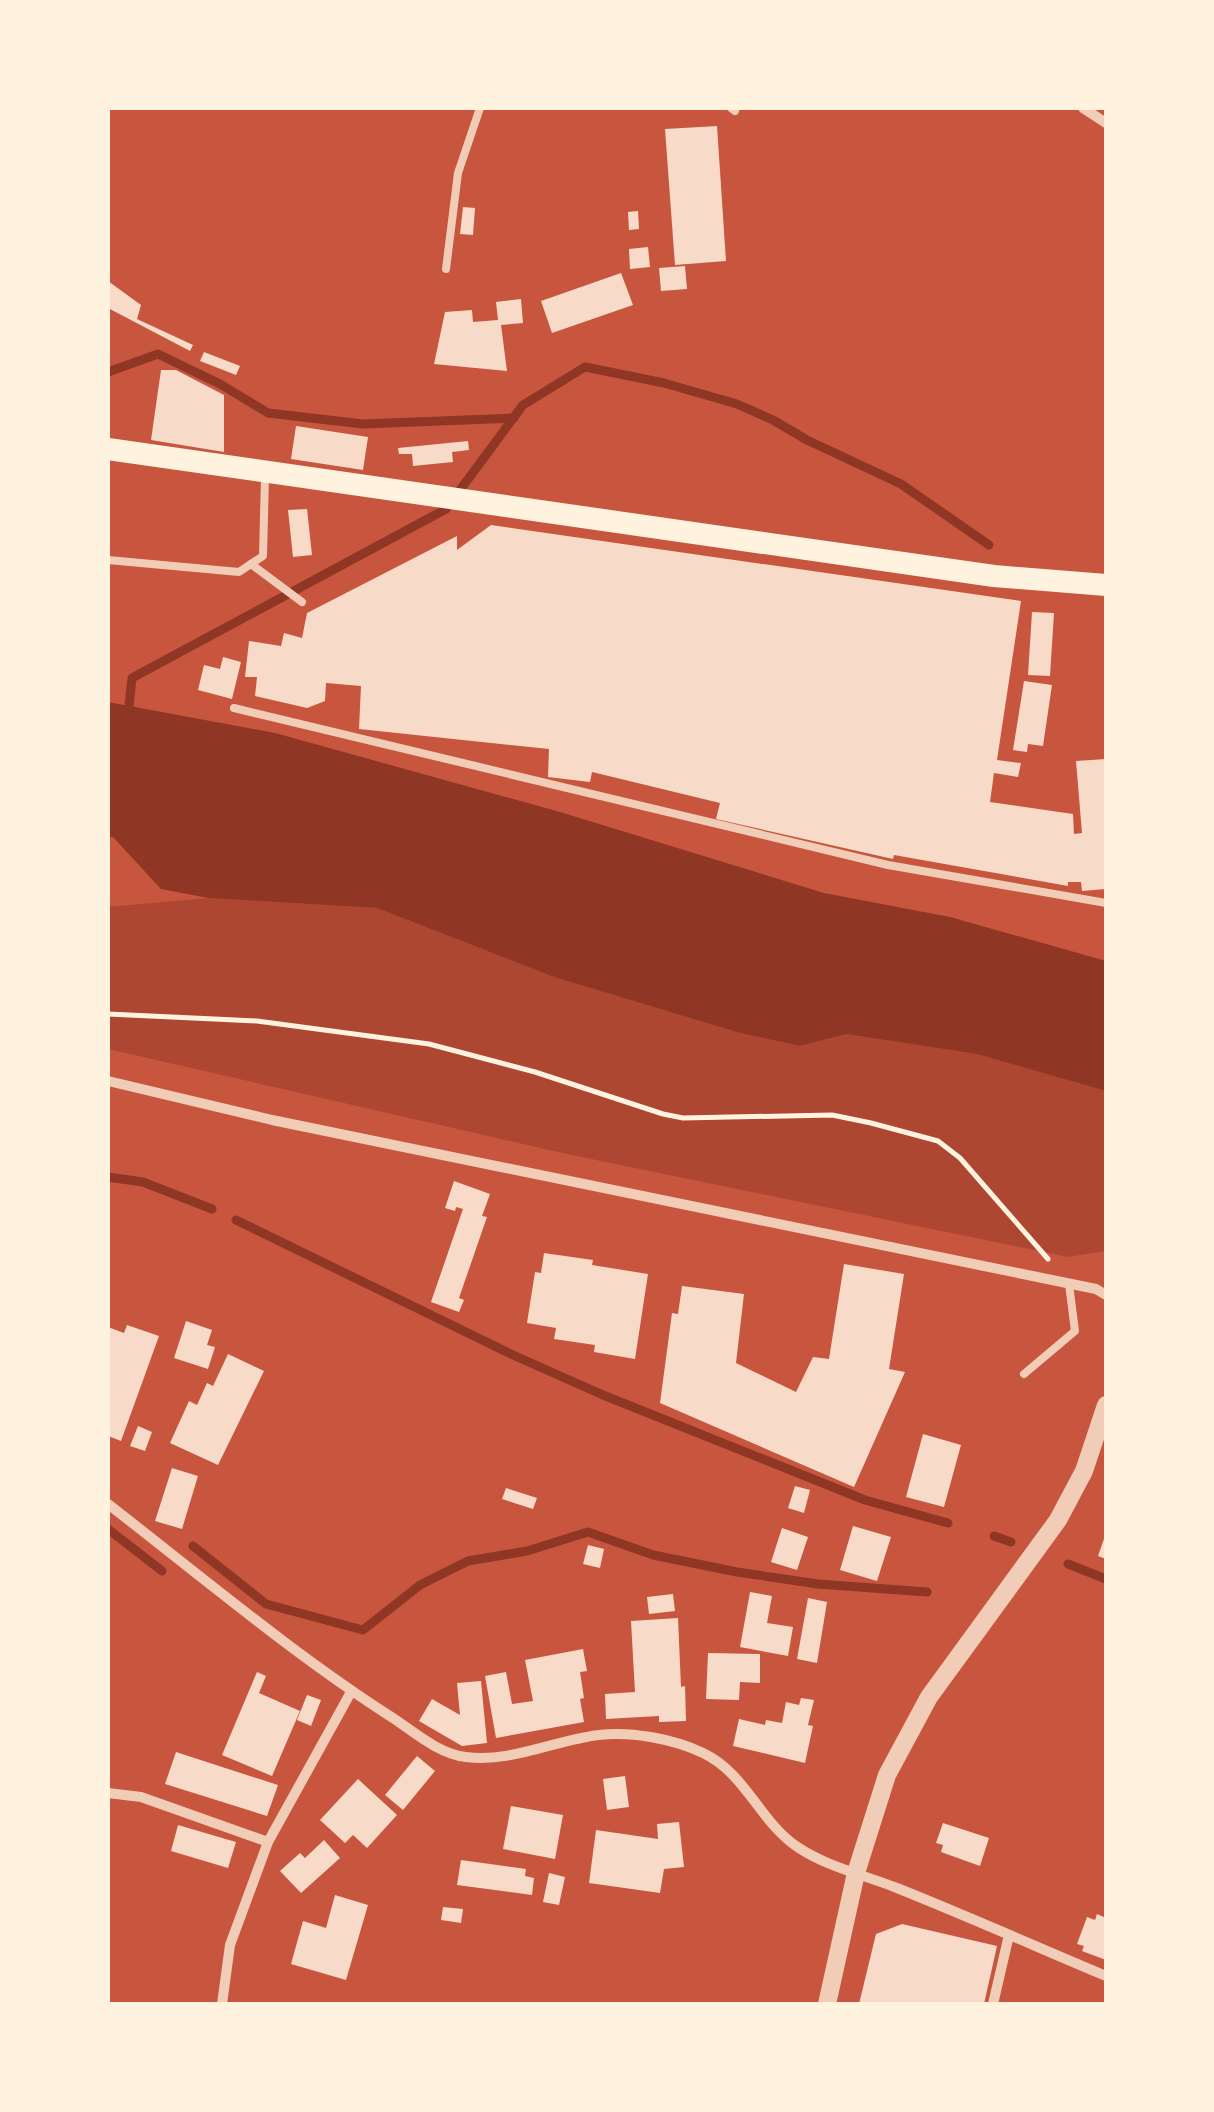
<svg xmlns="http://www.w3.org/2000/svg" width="1214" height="2112" viewBox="0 0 1214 2112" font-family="'Exo 2',sans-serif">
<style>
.green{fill:#ae4732}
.water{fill:#8f3625}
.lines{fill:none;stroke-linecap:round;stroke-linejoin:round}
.stream{stroke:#8f3625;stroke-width:9}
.building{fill:#f7dbc8}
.path{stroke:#fff3e0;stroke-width:5}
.service{stroke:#f1ccb7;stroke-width:8}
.minor{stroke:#f1ccb7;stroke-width:10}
.tertiary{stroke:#f1ccb7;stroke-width:18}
.primary{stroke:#fff3e0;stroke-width:22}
</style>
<rect width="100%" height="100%" fill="#c8553d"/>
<polygon class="green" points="208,898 377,908 554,977 740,1033 800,1046 846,1034 977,1054 1106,1091 1106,1251 1068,1257 567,1154 108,1049 108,907"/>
<polygon class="water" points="108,702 275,733 560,812 824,893 950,917 1106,961 1106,1091 977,1054 846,1034 800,1046 740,1033 554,977 377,908 208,898 161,889 113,837 108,837"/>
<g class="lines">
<g class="stream">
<polyline points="108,372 158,354 220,384 268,413 363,424 514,418"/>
<polyline points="128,716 132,678 446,509 523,405 585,367 664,383 737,404 773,420 807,440 901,484 989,545"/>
<polyline points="108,1177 143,1182 212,1209"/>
<polyline points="236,1220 513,1355 603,1395 865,1500 948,1523"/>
<polyline points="108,1529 162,1571"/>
<polyline points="994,1536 1011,1542"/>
<polyline points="193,1546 266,1604 363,1630 420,1585 468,1561 527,1551 588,1532 653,1555 737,1572 818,1584 927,1592"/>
<polyline points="1068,1564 1106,1579"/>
</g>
</g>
<g class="building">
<polygon points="717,126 726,261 675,265 665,129"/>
<polygon points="463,207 475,208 473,235 460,234"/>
<polygon points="638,211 639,229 629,230 628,212"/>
<polygon points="648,247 650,267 630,269 629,249"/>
<polygon points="685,266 687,289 661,291 659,268"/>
<polygon points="621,273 633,305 552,333 541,301"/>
<polygon points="108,281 141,305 137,319 193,345 190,351 108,308"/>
<polygon points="521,299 523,323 501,325 507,371 434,364 445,312 472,310 473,322 498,320 496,302"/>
<polygon points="204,352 240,366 236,375 200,361"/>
<polygon points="161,370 176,370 224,395 224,452 151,440"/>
<polygon points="296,426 368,437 363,470 291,459"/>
<polygon points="468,441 469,450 452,452 453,462 413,466 412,454 399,454 398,448"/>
<polygon points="307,509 312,555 293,557 288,510"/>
<polygon points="491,525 1021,601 997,760 1021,763 1018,777 994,773 990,802 1073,814 1074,834 1082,833 1076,761 1106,759 1106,889 1082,891 1081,882 1068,882 1068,886 894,855 893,859 716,819 720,803 592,772 590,782 548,777 549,749 359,729 361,686 326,683 325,701 307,708 255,696 257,677 245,677 249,641 281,646 284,633 302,638 307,613 457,536 457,550"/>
<polygon points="1032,612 1054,613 1050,676 1028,675"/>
<polygon points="223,657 241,662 232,699 198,690 204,665 220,669"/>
<polygon points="1024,681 1052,685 1043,746 1028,744 1027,752 1013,750"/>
<polygon points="454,1181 490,1194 482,1216 487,1217 459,1298 464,1300 459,1312 431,1302 463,1209 456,1207 455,1211 445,1208"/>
<polygon points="544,1253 593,1260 592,1265 648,1274 635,1359 594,1352 595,1345 554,1339 556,1328 527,1323 535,1272 541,1273"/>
<polygon points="844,1264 904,1274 889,1369 905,1372 854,1487 660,1403 672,1313 678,1314 682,1286 744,1294 736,1363 796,1392 813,1357 829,1359"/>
<polygon points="186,1321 212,1330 207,1345 215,1347 208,1369 174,1358"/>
<polygon points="127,1325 159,1336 121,1441 108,1436 108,1327 124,1333"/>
<polygon points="228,1354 264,1371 218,1465 170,1443 189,1401 197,1405 207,1383 213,1386"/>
<polygon points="138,1426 152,1432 145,1451 130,1446"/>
<polygon points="923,1434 961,1445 944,1507 906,1497"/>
<polygon points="172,1468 198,1476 182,1529 155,1521"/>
<polygon points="795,1486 810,1490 804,1513 788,1508"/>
<polygon points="506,1488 537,1498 533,1509 502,1499"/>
<polygon points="853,1526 891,1537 877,1581 840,1570"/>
<polygon points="782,1528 808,1537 797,1570 771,1562"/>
<polygon points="1106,1533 1106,1559 1098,1556"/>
<polygon points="588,1545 604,1549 600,1568 583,1564"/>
<polygon points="750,1592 772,1596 767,1623 793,1627 788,1656 740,1647"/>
<polygon points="673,1594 675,1611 649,1614 647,1597"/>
<polygon points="808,1598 827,1602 817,1663 797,1659"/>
<polygon points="678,1618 681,1687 685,1686 686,1721 659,1722 659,1716 606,1719 605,1694 635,1692 631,1621"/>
<polygon points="583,1649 587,1671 580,1672 584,1698 580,1699 584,1722 496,1738 485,1676 506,1672 512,1704 533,1701 525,1660"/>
<polygon points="708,1653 760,1654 760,1683 740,1682 739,1700 706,1699"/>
<polygon points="257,1672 266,1676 259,1693 300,1711 272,1776 222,1755"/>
<polygon points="481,1681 487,1743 462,1746 419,1721 432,1699 460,1715 457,1683"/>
<polygon points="307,1695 321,1700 311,1726 297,1720"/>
<polygon points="801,1698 814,1700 808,1725 813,1726 805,1763 733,1746 739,1719 765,1725 766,1720 782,1723 786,1702 799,1705"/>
<polygon points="176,1752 278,1785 267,1816 165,1784"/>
<polygon points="417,1756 435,1771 403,1810 385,1795"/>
<polygon points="625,1776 629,1807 607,1810 603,1779"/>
<polygon points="358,1779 397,1815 367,1848 353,1835 345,1843 320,1820"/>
<polygon points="511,1806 563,1815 555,1859 503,1849"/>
<polygon points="679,1822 684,1867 664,1869 660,1893 589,1883 596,1830 658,1839 657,1824"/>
<polygon points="943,1823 989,1838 980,1866 941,1852 943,1845 936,1843"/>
<polygon points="178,1825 236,1842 228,1868 171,1851"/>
<polygon points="324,1840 340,1858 301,1893 280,1871 300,1853 305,1858"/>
<polygon points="461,1860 526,1869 525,1876 534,1878 532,1895 457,1885"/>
<polygon points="549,1873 565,1877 559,1905 543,1902"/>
<polygon points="335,1895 368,1905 346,1980 291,1964 303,1921 326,1928"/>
<polygon points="443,1907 463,1909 461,1923 441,1920"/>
<polygon points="1097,1914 1106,1918 1106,1960 1082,1951 1084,1946 1077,1944 1087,1917 1095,1920"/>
<polygon points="902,1924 997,1946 984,2004 859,2004 876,1934"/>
</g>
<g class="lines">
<polyline class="path" points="108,1014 257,1021 429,1044 535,1072 663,1114 683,1118 832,1115 871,1123 938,1141 960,1158 1048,1259"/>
<g class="service">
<polyline points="731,108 735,111"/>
<polyline points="446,269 458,173 480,108"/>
<polyline points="108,560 239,572 263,556 265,477"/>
<polyline points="251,564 302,602"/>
<polyline points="234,708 888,865 1106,903"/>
<polyline points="1024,1374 1075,1331 1069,1284"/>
</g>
<g class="minor">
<polyline points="1083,108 1106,123"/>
<polyline points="108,1081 272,1120 1096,1289 1106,1295"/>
<path d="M108,1504C201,1576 293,1654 393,1718C414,1732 439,1754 466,1757C511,1763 555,1740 599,1735C631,1731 674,1739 703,1753C746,1773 760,1823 799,1848C828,1867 864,1875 897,1888C967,1916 1037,1947 1106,1976"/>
<polyline points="108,1793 141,1797 268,1842"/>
<polyline points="222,2004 230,1945 268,1842 351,1692"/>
<polyline points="993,2004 1009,1935"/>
</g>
<polyline class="tertiary" points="827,2004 856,1873 887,1775 929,1697 1058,1520 1084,1471 1106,1405"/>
<polyline class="primary" points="108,449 994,576 1106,585"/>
</g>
<rect width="1214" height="2112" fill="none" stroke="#fff3e0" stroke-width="220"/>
</svg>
